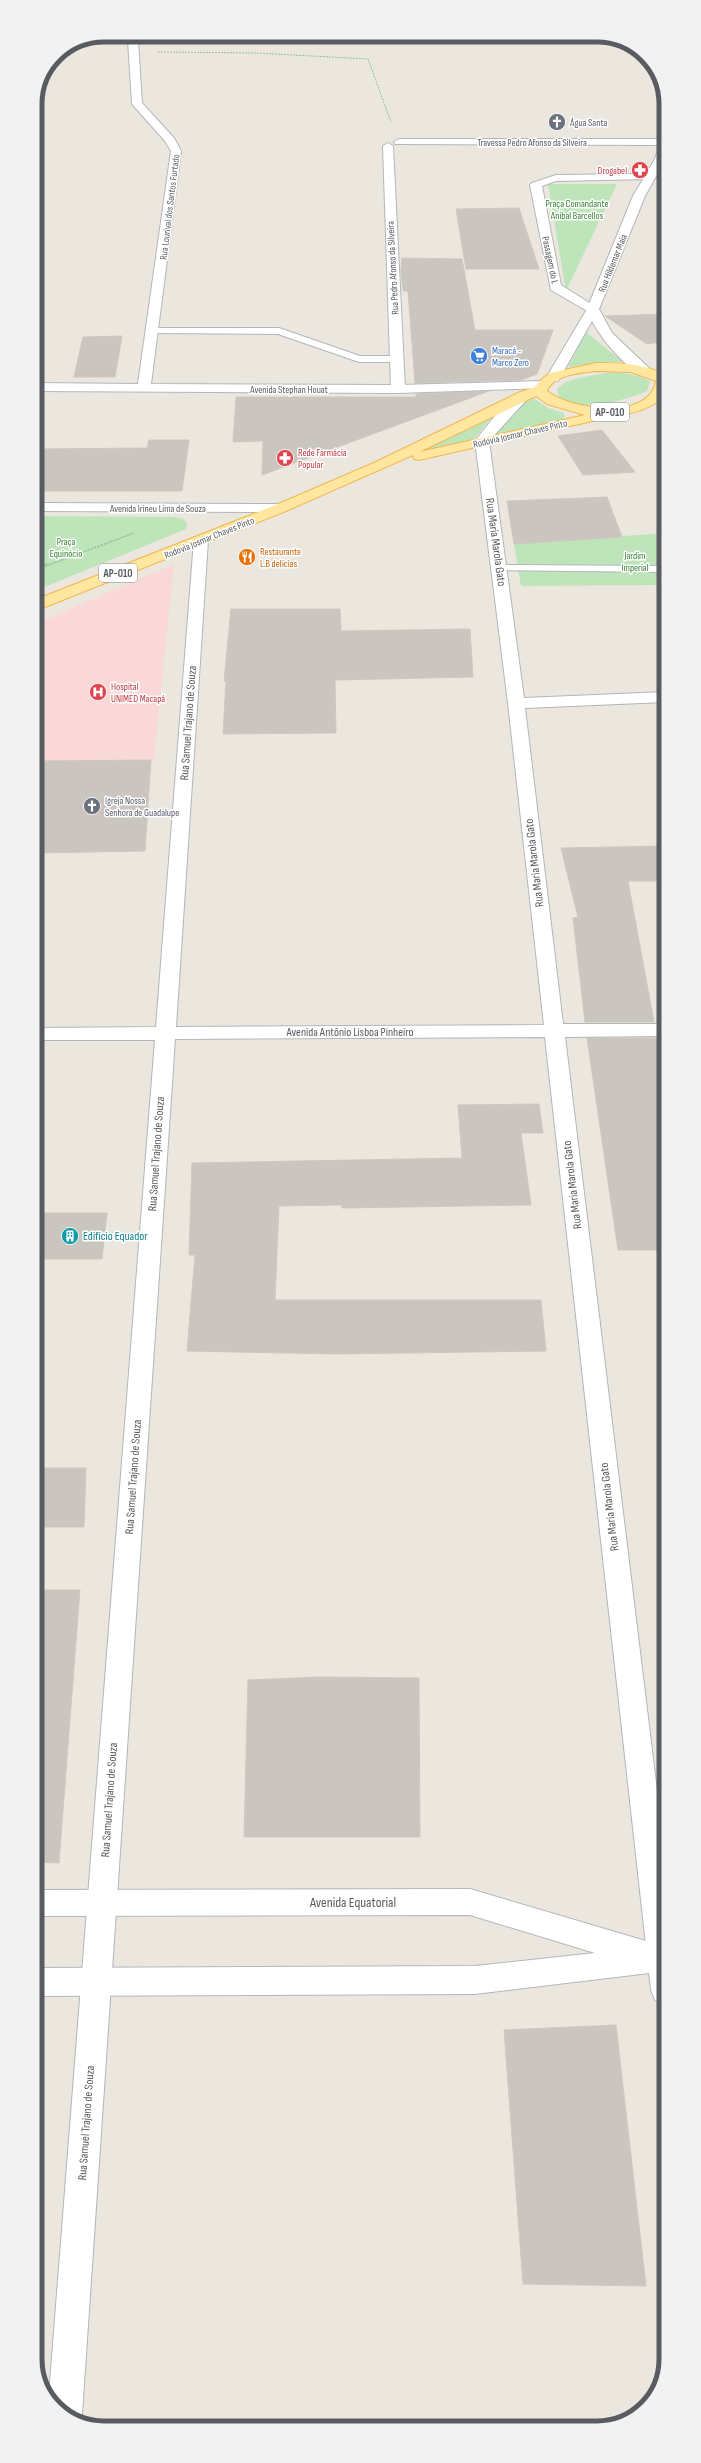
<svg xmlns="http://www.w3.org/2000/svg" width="701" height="2463" viewBox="0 0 701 2463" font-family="'Sofia Sans Condensed',sans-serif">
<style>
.medical{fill:#fbd8d8}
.green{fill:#bee4ba}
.building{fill:#cbc5c0;stroke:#d0c8bd}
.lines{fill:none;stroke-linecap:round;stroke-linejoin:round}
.lane-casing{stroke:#b2b6ba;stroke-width:2}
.street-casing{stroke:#b2b6ba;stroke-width:2}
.secondary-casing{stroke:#b3b7bc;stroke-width:2}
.primary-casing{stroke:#f3b650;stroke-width:2}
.path-far1{stroke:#93c59c;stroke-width:1;stroke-dasharray:2 1;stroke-linecap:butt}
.path{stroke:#93c59c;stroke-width:1.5;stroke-dasharray:2.5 1;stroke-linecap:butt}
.lane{fill:#fff;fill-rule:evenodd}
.street{fill:#fff;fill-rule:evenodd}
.secondary{fill:#fff;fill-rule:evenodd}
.primary{fill:#ffe7a0;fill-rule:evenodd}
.labels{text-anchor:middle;stroke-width:3;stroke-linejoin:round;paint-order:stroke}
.far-worship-label{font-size:10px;fill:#5b616d;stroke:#fff;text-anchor:start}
.far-street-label{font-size:10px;fill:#585c60;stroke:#fff}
.far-health-label{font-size:10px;fill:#be3a42;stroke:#fff;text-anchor:start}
.far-park-label{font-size:10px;fill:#378433;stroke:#fff}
.far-shop-label{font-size:10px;fill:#366cbe;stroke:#fff;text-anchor:start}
.far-food-label{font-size:10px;fill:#c56008;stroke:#fff;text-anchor:start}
.shield{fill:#fff;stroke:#8a8d90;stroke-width:1}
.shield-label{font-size:11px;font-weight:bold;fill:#585c60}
.street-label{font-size:12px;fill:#585c60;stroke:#fff}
.culture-label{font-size:12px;fill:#0d838f;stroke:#fff;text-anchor:start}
.near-street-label{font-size:14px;fill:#585c60;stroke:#fff}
.rim{fill:none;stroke:#585c60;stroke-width:5}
</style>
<rect width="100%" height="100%" fill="#ebe7de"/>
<polygon class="medical" points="174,564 154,760 35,761 35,624"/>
<g class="green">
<polygon points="548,184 617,184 566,291"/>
<polygon points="586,332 623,362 597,363 568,367"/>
<path d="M606,373C622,372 635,374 650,381L647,391C622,401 584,413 559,397L557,389L566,382L578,378Z"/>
<polygon points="535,399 548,408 564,413 564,420 494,434 526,400"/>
<polygon points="492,417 474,439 421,452"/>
<polygon points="35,516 175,517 183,519 187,524 186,529 35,591"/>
<polygon points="665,533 665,585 521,586 514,544"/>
</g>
<g class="building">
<polygon points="519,208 539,269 466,269 456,209"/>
<polygon points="402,258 462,259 475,330 553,330 537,374 521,380 415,383 408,291 403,291 401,270"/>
<polygon points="665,314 665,341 647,344 605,316"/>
<polygon points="122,336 115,377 74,377 83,337"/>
<polygon points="489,391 262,475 263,441 233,442 236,397 416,397 416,394"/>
<polygon points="602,430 635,472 583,475 558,436"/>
<polygon points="149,440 189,440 182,491 35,491 35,449 147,448"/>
<polygon points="607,497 622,537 514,544 507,501"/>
<polygon points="231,609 340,609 341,631 470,629 473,677 335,680 336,733 223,734 226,681 224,681"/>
<polygon points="151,760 145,851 35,853 35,761"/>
<polygon points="665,846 665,881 628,881 654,1022 585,1022 573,918 578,917 561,848"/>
<polygon points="587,1038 656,1038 659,1049 665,1049 665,1250 618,1250"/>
<polygon points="539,1104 543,1133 521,1133 531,1205 342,1208 342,1205 279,1206 275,1300 541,1300 546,1351 336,1354 187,1351 195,1255 189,1255 192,1163 462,1158 458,1105"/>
<polygon points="36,1213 107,1213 102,1259 36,1259"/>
<polygon points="36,1468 86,1468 84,1527 36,1527"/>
<polygon points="36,1590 80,1590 59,1863 36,1862"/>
<polygon points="319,1677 419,1678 420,1837 244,1837 248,1680"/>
<polygon points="616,2025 646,2286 523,2284 504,2030"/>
</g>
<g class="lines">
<defs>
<g id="lane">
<polygon points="152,328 279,328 360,356 397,356 401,359 397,362 359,362 278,334 149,333 148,331"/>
<polygon points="500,565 665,566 665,572 496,570 496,566"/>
</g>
<g id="street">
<polygon points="399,139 665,139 665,145 395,144 394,142"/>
<polygon points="388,143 393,146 405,389 398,393 391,389 383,146"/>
<polygon points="648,174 654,177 652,179 556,181 542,186 561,285 599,309 593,313 589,312 551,290 530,185 532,183 556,175"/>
<polygon points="523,392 530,396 489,441 524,698 665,692 665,702 525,708 563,1024 665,1024 665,1036 565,1037 666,1865 666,2004 655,2000 651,1990 545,1037 175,1039 82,2414 80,2420 58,2411 49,2395 155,1040 36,1040 36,1028 156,1027 194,540 201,536 208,540 176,1027 544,1025 508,703 475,441 494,417 518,393"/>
<polygon points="35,503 281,504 288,508 281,512 35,511"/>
</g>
<g id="secondary">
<polygon points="128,40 138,40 142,103 174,138 181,151 151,384 398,385 543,381 548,382 550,385 548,388 398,393 35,391 35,383 138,384 171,151 165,141 132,104"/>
<path d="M665,140V160L645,196L599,309L612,333L651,370L644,374C625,369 601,338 592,321L558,381H548L546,378L587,309L633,196L655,159L660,143Z"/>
<polygon points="470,1889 666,1947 666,1971 475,1994 36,1996 36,1968 475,1966 595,1953 470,1915 36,1916 36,1890"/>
</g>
<path id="primary" d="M596,363C619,363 644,363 665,375V396C646,413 622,416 598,416L597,420L419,460L414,459L413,455L286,511L35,611V600L276,505L376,462L518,393L535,387L543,378L550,373ZM596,371L631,372L656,381C650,421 571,410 547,391C554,374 581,373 596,371ZM536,396L547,404L585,415L419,452Z"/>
</defs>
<use href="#lane" class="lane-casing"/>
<use href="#street" class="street-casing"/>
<use href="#secondary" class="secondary-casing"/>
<use href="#primary" class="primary-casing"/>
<polyline class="path-far1" points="158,52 255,53 368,59 391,122"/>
<g class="path">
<polyline points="35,562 49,565"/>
<polyline points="35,570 134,533"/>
</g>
<use href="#lane" class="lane"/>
<use href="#street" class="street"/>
<use href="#secondary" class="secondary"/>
<use href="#primary" class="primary"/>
</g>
<defs>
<symbol id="church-disc" viewBox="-11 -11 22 22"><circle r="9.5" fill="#6b7280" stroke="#fff"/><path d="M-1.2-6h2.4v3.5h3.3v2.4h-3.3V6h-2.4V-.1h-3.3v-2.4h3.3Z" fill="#fff"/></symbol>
<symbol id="pharmacy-disc" viewBox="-11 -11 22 22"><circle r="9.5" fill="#e0444e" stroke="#fff"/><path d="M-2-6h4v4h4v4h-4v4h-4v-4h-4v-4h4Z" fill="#fff"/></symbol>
<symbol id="supermarket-disc" viewBox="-11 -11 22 22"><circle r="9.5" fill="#3f7fe0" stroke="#fff"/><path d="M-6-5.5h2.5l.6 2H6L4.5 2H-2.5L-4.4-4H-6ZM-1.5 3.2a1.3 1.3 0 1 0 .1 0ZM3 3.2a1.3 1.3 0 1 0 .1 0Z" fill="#fff"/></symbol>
<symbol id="restaurant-disc" viewBox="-11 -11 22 22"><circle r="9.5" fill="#e8710a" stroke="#fff"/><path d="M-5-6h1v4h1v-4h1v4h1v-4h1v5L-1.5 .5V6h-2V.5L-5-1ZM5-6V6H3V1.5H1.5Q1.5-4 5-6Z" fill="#fff"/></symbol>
<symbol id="hospital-disc" viewBox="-11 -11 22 22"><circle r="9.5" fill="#e0444e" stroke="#fff"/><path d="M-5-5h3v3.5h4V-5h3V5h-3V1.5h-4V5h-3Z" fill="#fff"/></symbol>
<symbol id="building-disc" viewBox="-11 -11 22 22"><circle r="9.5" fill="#0f9aa8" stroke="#fff"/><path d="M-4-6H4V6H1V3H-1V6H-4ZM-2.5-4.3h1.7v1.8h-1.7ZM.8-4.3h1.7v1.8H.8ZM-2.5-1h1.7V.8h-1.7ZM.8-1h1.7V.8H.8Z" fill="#fff"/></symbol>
</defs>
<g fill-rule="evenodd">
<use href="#church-disc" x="547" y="112" width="20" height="20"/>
<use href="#pharmacy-disc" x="630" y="160" width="20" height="20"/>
<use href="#supermarket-disc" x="469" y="346" width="20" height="20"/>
<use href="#pharmacy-disc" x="275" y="448" width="20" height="20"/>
<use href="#restaurant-disc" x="237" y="547" width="20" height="20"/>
<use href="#hospital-disc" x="88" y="682" width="20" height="20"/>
<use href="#church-disc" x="82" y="796" width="20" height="20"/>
<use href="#building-disc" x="60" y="1226" width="20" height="20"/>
</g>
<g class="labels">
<g class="far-worship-label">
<text x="570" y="126">Água Santa</text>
<text x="105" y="804">Igreja Nossa<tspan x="105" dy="12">Senhora de Guadalupe</tspan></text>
</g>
<g class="far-street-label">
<text x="532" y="146">Travessa Pedro Afonso da Silveira</text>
<text transform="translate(169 207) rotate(-83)" y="4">Rua Lourival dos Santos Furtado</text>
<text transform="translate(551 260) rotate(78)" y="4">Passagem do L</text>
<text transform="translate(612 263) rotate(-68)" y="4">Rua Hildemar Maia</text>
<text transform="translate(392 268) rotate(-93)" y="4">Rua Pedro Afonso da Silveira</text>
<text x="289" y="393">Avenida Stephan Houat</text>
<text transform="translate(520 433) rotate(-13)" y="4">Rodovia Josmar Chaves Pinto</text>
<text x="158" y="512">Avenida Irineu Lima de Souza</text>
<text transform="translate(209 537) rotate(-22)" y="4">Rodovia Josmar Chaves Pinto</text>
</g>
<g class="far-health-label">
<text x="627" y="174" text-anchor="end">Drogabel</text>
<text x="298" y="456">Rede Farmácia<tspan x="298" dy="12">Popular</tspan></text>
<text x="111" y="690">Hospital<tspan x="111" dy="12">UNIMED Macapá</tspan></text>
</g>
<g class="far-park-label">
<text x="577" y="207">Praça Comandante<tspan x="577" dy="12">Anibal Barcellos</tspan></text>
<text x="66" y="545">Praça<tspan x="66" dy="12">Equinócio</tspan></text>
<text x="635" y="559">Jardim<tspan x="635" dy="12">Imperial</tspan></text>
</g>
<g class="far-shop-label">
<text x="492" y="354">Maracá -<tspan x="492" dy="12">Marco Zero</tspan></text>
</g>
<g class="far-food-label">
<text x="260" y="555">Restaurante<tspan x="260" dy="12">L.B delicias</tspan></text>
</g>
<g class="shield">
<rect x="591" y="403" width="38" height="18" rx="3"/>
<rect x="99" y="564" width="38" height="18" rx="3"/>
</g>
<g class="shield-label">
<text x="610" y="416">AP-010</text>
<text x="118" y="577">AP-010</text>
</g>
<g class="street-label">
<text transform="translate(496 542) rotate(82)" y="4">Rua Maria Marola Gato</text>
<text transform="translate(188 723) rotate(-86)" y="4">Rua Samuel Trajano de Souza</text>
<text transform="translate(534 863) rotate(-97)" y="4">Rua Maria Marola Gato</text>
<text x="350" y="1036">Avenida Antônio Lisboa Pinheiro</text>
<text transform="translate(156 1154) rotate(-86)" y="4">Rua Samuel Trajano de Souza</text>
<text transform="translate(572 1185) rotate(-97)" y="4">Rua Maria Marola Gato</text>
<text transform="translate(133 1477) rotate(-86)" y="4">Rua Samuel Trajano de Souza</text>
<text transform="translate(609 1507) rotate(-97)" y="4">Rua Maria Marola Gato</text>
<text transform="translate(109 1800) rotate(-86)" y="4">Rua Samuel Trajano de Souza</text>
<text transform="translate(86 2123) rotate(-86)" y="4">Rua Samuel Trajano de Souza</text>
</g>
<g class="culture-label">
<text x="83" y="1240">Edifício Equador</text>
</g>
<g class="near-street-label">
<text x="353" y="1907">Avenida Equatorial</text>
</g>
</g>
<path d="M0 0H701V2463H0ZM104 42H597A62 62 0 0 1 659 104V2359A62 62 0 0 1 597 2421H104A62 62 0 0 1 42 2359V104A62 62 0 0 1 104 42Z" fill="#f2f2f2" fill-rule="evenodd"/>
<path class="rim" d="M104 42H597A62 62 0 0 1 659 104V2359A62 62 0 0 1 597 2421H104A62 62 0 0 1 42 2359V104A62 62 0 0 1 104 42Z"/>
</svg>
